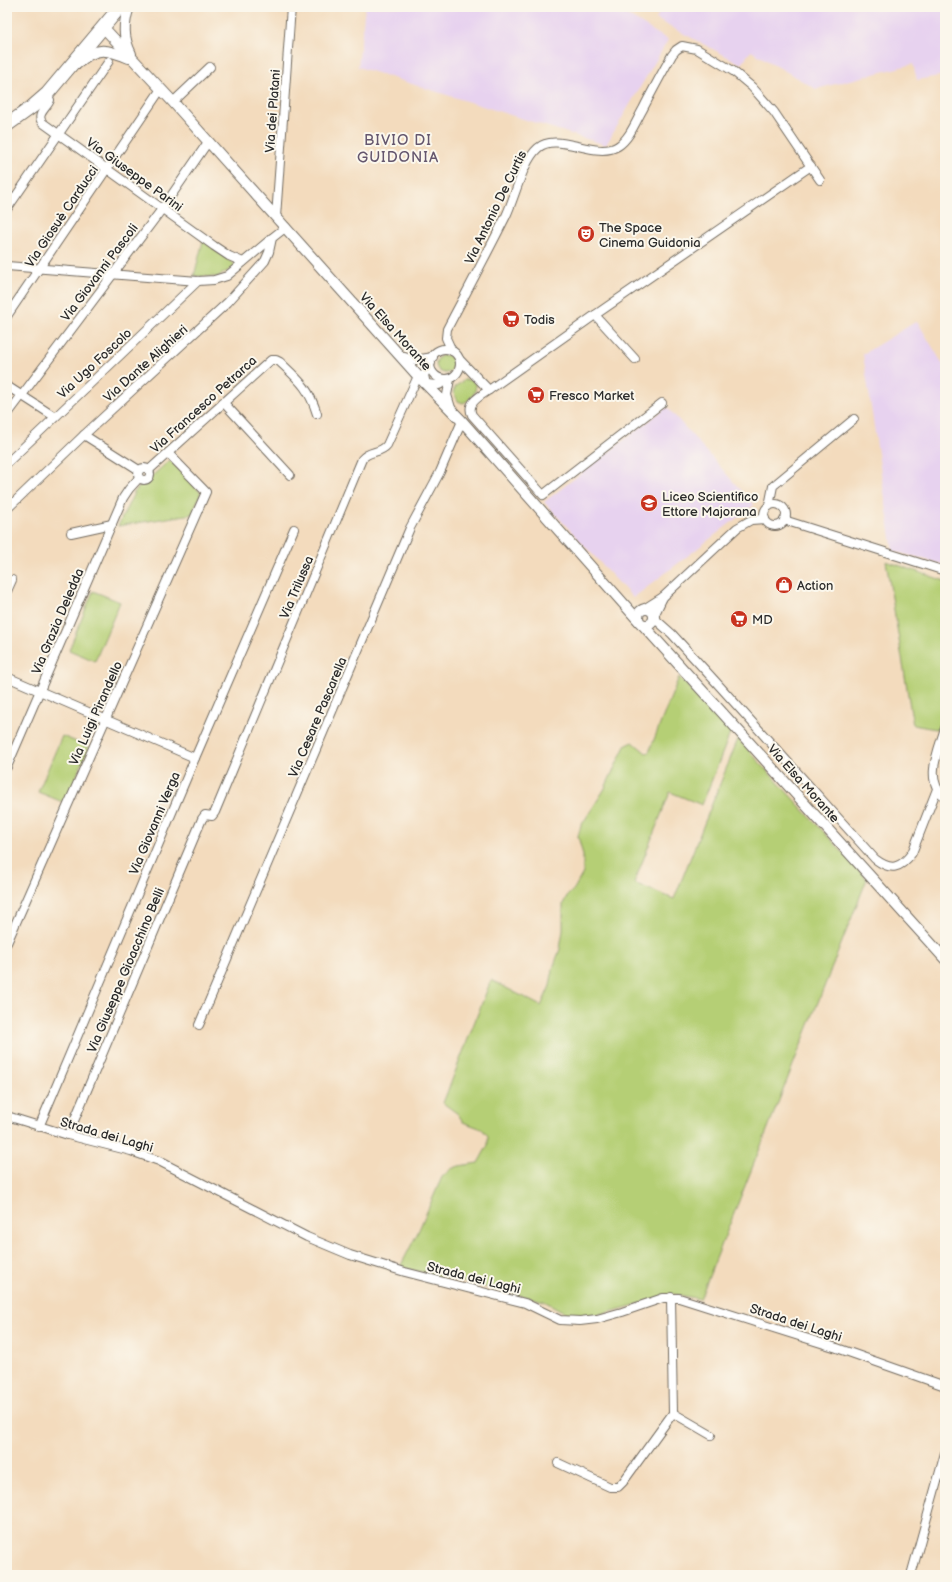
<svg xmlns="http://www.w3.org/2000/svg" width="952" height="1582" viewBox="0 0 952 1582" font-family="'Balsamiq Sans',sans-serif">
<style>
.built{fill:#e7d2ef}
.green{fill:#b5cf75;stroke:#707d50}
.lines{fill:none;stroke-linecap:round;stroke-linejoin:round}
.minor-casing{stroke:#71695e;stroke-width:10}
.tertiary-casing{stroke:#71695e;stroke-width:12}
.primary-casing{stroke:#71695e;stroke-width:15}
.minor{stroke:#fff;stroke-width:8}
.tertiary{stroke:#fff;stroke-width:10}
.primary{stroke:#fff;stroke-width:13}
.labels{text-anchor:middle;stroke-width:4;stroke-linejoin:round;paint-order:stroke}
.street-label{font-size:13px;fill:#2b2b2b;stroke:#fbf7ec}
.poi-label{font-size:13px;fill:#2b2b2b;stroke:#fbf7ec;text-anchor:start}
.quarter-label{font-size:15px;letter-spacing:1px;fill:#65576e;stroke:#fbf7ec}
</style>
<rect width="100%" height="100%" fill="#fbf7ec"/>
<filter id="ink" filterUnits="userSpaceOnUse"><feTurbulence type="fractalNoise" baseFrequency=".025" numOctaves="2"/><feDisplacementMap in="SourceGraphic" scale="8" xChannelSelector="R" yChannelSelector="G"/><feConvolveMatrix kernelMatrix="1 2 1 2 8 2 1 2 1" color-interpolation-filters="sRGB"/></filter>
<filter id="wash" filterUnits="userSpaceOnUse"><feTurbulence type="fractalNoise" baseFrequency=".012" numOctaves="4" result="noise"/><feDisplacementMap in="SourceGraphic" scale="16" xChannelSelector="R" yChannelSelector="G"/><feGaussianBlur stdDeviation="0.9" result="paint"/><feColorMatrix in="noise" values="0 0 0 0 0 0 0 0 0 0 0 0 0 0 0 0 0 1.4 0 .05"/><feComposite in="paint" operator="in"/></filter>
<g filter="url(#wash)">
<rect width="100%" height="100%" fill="#f3dbbd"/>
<g class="built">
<polygon points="365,7 614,7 668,40 606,145 358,67"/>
<polygon points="662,7 945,7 945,75 917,80 913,64 816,89 751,51 741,64 656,19"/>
<polygon points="917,321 945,368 945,565 893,551 863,354"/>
<polygon points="667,407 754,505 633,598 544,502"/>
</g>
<g class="green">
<polygon points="203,241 237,266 217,277 194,276"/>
<circle cx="445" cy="364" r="9"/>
<path d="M464,380C483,378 476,399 463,403L458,401L453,392L456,386Z"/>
<polygon points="170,460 201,493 192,514 118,526 135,491"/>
<polygon points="886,561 945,581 945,716 941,730 913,725"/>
<polygon points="93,591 120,602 95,661 69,650"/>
<polygon points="679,677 731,731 702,805 670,792 634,883 674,899 738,739 867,879 700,1299 674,1294 606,1313 582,1316 573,1315 564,1312 544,1301 400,1267 418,1232 442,1177 451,1169 459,1166 478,1163 488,1145 488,1136 482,1129 463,1122 458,1114 443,1103 491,980 541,1006 550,986 553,968 560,949 563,930 563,904 567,896 574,889 583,873 583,855 578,836 581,826 604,790 625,746 633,742 646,753 649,752"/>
<polygon points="62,736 89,747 65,803 38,792"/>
</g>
</g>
<g filter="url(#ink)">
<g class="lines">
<defs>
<g id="minor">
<path d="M47,94L50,100C47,108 35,115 43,123L214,246L229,256L243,262"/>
<polyline points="173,102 210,67"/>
<polyline points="7,209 109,61"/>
<polyline points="276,217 291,7"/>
<polyline points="7,266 198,281 214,280 227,276 272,238"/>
<polyline points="595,315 635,359"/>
<polyline points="7,316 161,89"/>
<circle cx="445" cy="364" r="15"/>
<path d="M452,351L446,338L447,329C467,291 487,254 506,216C515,197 523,161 538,148C557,131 596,160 618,146C630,138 636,121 643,109C652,91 662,73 672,55L676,50L682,46L697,49L733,71L752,87L774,112L820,180"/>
<polyline points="401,356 415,360 433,357"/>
<path d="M460,360L489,390C480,396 466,403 472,415L543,495L662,403"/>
<polyline points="431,363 424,375 426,384 439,385 450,379"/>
<polyline points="450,379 447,395 451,408"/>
<polyline points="7,386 55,417"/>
<polyline points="489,390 595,315 811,166"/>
<polyline points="223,402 290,475"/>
<polyline points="7,415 162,209 208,142"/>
<polyline points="84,435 139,470"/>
<polyline points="7,463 198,281"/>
<circle cx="144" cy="474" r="6"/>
<path d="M149,470L271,360H276L280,362C300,381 309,388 317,414"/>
<circle cx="775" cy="515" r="11"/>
<polyline points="769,506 773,486 854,419"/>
<polyline points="7,509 84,435 228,302 265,261 269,252 272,238 286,227"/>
<polyline points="784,520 945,571"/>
<polyline points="71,533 112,524"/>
<polyline points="7,591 12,580"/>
<polyline points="644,609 663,597 737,528 751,520 765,519"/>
<polyline points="654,616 663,597"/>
<path d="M654,618L672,634L715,681L875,859C891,871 900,869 912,853L937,789"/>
<polyline points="7,677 195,758"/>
<path d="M945,728C939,749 923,781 945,797"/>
<polyline points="7,767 123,498 129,489 139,478"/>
<polyline points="7,943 206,492 168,453"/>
<polyline points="199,1025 410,528 440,472 462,421"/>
<polyline points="7,1116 68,1135 131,1151 159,1161 307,1237 350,1255 405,1272 525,1303 560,1320 580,1321 597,1319 622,1312 663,1298 679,1298 837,1348 945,1386"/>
<polyline points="39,1127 195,758 294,529"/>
<path d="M68,1135L202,819L205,815L212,816L215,812L362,459C369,450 380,454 387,445L418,376"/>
<polyline points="673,1413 711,1435"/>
<polyline points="558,1463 610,1487 618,1487 623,1482 673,1413 671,1297"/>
<polyline points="911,1575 945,1453"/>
</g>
<g id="tertiary">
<path d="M129,7C123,24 123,38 131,54"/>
<polyline points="103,27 173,102 418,376 462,421 638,620"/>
<path d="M78,63C97,46 107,49 129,58"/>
<circle cx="646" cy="617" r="8"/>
<polyline points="643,625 945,959"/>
</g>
<polyline id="primary" points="7,125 32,107 47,94 120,7"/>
</defs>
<use href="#minor" class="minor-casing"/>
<use href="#tertiary" class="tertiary-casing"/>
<use href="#primary" class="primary-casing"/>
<use href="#minor" class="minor"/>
<use href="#tertiary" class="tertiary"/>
<use href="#primary" class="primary"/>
</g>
</g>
<defs>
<symbol id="theatre-disc" viewBox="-11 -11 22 22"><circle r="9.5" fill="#c8321e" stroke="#fbf7ec"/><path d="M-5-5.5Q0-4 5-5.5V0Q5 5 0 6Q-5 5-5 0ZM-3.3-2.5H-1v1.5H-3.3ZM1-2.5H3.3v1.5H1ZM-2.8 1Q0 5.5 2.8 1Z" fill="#fff"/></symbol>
<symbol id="supermarket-disc" viewBox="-11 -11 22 22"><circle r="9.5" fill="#c8321e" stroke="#fbf7ec"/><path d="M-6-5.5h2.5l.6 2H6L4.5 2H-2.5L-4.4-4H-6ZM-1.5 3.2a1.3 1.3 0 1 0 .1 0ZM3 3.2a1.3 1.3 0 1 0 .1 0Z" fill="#fff"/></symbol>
<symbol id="school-disc" viewBox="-11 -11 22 22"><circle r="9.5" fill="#c8321e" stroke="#fbf7ec"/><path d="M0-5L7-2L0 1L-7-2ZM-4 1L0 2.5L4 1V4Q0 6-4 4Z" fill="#fff"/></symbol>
<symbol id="shop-disc" viewBox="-11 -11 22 22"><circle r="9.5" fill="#c8321e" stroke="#fbf7ec"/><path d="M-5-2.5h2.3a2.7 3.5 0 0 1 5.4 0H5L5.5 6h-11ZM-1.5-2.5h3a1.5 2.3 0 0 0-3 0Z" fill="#fff"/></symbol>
</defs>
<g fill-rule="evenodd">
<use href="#theatre-disc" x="576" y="224" width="20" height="20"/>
<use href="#supermarket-disc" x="501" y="309" width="20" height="20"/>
<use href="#supermarket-disc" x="526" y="385" width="20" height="20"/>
<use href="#school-disc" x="639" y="493" width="20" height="20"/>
<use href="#shop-disc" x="774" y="575" width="20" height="20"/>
<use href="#supermarket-disc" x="729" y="609" width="20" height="20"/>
</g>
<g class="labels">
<g class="street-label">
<text transform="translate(272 111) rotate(-86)" y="5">Via dei Platani</text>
<text transform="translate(135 174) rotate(36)" y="5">Via Giuseppe Parini</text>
<text transform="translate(495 207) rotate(-64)" y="5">Via Antonio De Curtis</text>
<text transform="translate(61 216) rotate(-56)" y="5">Via Giosuè Carducci</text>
<text transform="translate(99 272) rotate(-53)" y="5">Via Giovanni Pascoli</text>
<text transform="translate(396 331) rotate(48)" y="5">Via Elsa Morante</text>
<text transform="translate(94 363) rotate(-43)" y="5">Via Ugo Foscolo</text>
<text transform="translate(145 363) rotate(-42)" y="5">Via Dante Alighieri</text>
<text transform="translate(203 404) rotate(-42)" y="5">Via Francesco Petrarca</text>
<text transform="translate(296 587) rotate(-67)" y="5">Via Trilussa</text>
<text transform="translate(57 621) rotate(-67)" y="5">Via Grazia Deledda</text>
<text transform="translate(95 713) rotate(-66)" y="5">Via Luigi Pirandello</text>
<text transform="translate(317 717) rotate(-67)" y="5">Via Cesare Pascarella</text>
<text transform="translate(804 783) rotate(48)" y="5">Via Elsa Morante</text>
<text transform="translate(154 823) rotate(-67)" y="5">Via Giovanni Verga</text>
<text transform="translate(125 970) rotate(-67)" y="5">Via Giuseppe Gioacchino Belli</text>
<text transform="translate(107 1134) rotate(16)" y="5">Strada dei Laghi</text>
<text transform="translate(474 1277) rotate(14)" y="5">Strada dei Laghi</text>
<text transform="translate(796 1322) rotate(18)" y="5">Strada dei Laghi</text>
</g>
<g class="poi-label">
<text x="599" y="232">The Space<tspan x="599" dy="15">Cinema Guidonia</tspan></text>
<text x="524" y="324">Todis</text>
<text x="549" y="400">Fresco Market</text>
<text x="662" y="501">Liceo Scientifico<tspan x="662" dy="15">Ettore Majorana</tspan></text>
<text x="797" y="590">Action</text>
<text x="752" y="624">MD</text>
</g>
<g class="quarter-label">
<text x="398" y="145">BIVIO DI<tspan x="398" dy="17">GUIDONIA</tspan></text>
</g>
</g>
<rect width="952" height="1582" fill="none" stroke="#fbf7ec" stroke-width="24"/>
</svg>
